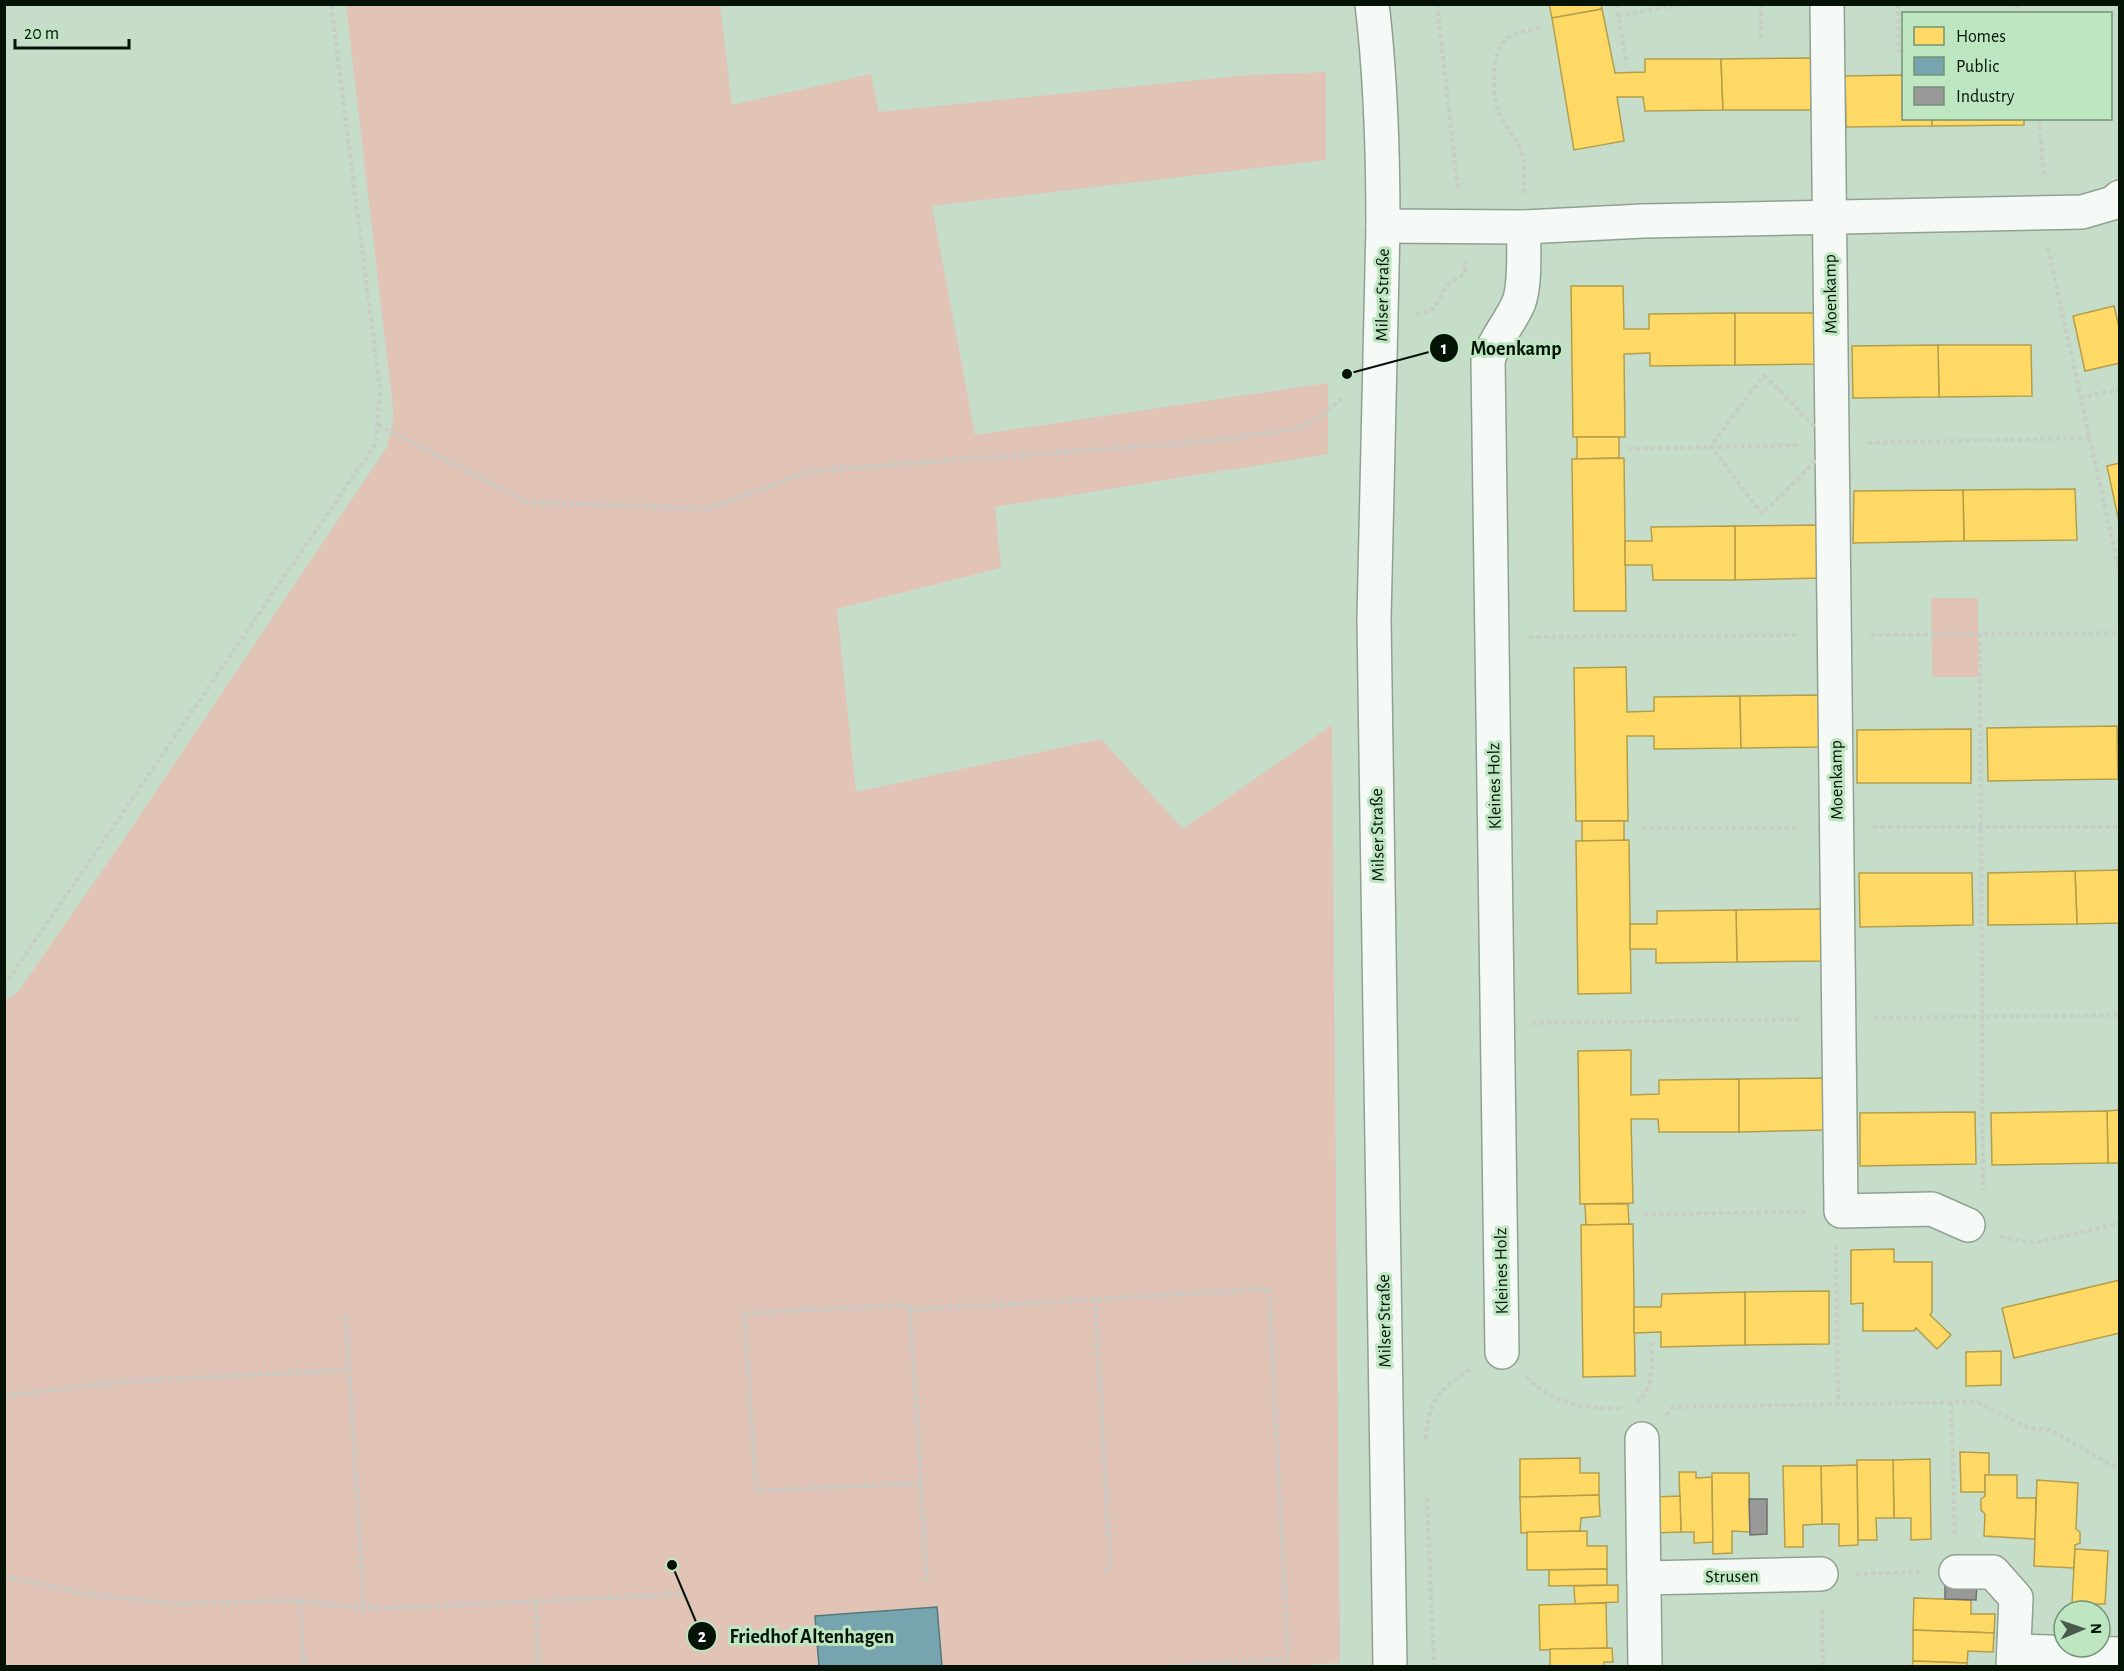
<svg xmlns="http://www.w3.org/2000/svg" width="2124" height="1671" viewBox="0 0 2124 1671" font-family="'Alegreya Sans',sans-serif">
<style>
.green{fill:#e1c4b5}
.homes{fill:#ffd966;stroke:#b49e4a;stroke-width:1.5}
.public{fill:#76a5af;stroke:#54797d;stroke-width:1.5}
.industry{fill:#999;stroke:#6d716d;stroke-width:1.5}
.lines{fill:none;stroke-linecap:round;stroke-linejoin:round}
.street-casing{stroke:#90a192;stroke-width:36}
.secondary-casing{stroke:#90a192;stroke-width:36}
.path{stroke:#c7cdc7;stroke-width:4;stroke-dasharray:4.5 3;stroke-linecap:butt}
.street{stroke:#f6faf7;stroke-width:33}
.secondary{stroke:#f6faf7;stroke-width:33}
.labels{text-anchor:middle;stroke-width:6;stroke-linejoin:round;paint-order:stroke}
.street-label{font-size:18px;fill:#051307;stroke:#bde6c1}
.leader{fill:none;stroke:#051307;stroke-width:2}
.callout-dot{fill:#051307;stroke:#bde6c1;stroke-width:2}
.mark-label{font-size:18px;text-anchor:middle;font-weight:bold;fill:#fff}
.callout-label{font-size:20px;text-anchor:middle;font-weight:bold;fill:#051307;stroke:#bde6c1;stroke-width:6;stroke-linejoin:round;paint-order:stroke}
</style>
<rect width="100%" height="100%" fill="#c6ddc9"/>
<g class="green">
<polygon points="346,5 720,5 732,105 871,74 879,112 1249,75 1326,72 1326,160 932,206 975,435 1328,383 1328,454 995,507 1001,568 837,609 856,792 1101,739 1183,829 1332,725 1340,1663 1289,1666 5,1666 5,1001 18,992 122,842 387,447 394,417"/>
<polygon points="1931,598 1978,598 1978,677 1932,677"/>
</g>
<g class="homes">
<polygon points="1549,4 1601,4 1602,9 1552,18"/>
<polygon points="1602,9 1615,73 1645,72 1645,59 1721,59 1723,110 1645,111 1643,97 1617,97 1624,141 1574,150 1552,18"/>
<polygon points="1811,58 1811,110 1723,110 1721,59"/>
<polygon points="1904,75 1904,118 1932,118 1932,126 1846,127 1845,76"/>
<polygon points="1932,118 2024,118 2024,125 1932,126"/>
<polygon points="1571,286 1623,286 1624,329 1649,329 1649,314 1735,313 1735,365 1650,366 1650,353 1624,354 1625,437 1573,437"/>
<polygon points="2114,306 2120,331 2120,363 2085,371 2073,316"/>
<polygon points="1735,313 1816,313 1816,364 1735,365"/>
<polygon points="1938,345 2031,345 2032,396 1939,397"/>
<polygon points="1938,345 1939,397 1853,398 1852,346"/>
<polygon points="1577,437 1619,437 1619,458 1577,459"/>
<polygon points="1624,458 1626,611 1574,611 1572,459"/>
<polygon points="2120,463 2120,522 2119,522 2107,466"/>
<polygon points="2075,489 2077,540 1964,541 1963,490"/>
<polygon points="1963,490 1964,541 1853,543 1854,491"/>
<polygon points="1820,525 1821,578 1735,580 1735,526"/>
<polygon points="1735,526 1735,580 1653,580 1652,565 1625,565 1625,541 1652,541 1651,527"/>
<polygon points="1626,667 1627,712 1654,711 1654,697 1740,696 1741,748 1654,749 1654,736 1627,736 1628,821 1576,821 1574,668"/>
<polygon points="1821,695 1822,747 1741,748 1740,696"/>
<polygon points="2117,726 2118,779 1988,781 1987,728"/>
<polygon points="1971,729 1971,783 1857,783 1857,730"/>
<rect x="1582" y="821" width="42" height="20"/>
<polygon points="1629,840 1631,993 1578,994 1576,841"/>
<polygon points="2120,870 2120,923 2077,924 2075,871"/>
<polygon points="2075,871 2077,924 1988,925 1988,873"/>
<polygon points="1859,873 1972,873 1973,925 1860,927"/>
<polygon points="1823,909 1824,961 1737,962 1736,910"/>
<polygon points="1736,910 1737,962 1656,963 1656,949 1630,949 1630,924 1657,924 1657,911"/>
<polygon points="1631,1050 1631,1095 1659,1094 1659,1080 1739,1079 1739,1132 1659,1132 1658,1119 1631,1119 1633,1203 1580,1204 1578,1051"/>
<polygon points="1826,1078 1827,1130 1739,1132 1739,1079"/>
<polygon points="2120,1110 2120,1163 2108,1163 2107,1111"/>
<polygon points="2107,1111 2108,1163 1992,1165 1991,1113"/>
<polygon points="1975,1112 1976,1164 1860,1166 1860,1113"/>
<polygon points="1585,1204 1628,1204 1629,1224 1586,1225"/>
<polygon points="1633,1224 1635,1376 1583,1377 1581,1225"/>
<polygon points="1894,1249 1894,1262 1932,1262 1932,1312 1930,1315 1951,1335 1937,1349 1916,1328 1914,1331 1863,1331 1863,1303 1851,1304 1851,1250"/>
<polygon points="2120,1280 2120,1333 2014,1358 2002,1308"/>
<polygon points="1829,1291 1829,1344 1745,1345 1745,1292"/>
<polygon points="1745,1292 1745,1345 1661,1347 1661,1332 1634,1333 1634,1307 1661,1307 1662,1294"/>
<polygon points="2001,1351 2001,1385 1966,1386 1966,1352"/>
<polygon points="1960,1452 1989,1453 1989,1475 1985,1475 1985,1492 1961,1492"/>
<polygon points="1580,1458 1580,1473 1599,1473 1599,1495 1520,1497 1520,1459"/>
<polygon points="1930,1459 1931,1539 1911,1540 1911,1518 1894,1518 1893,1460"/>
<polygon points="1857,1460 1893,1460 1894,1518 1876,1518 1877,1540 1858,1540"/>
<polygon points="1857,1465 1858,1545 1839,1546 1839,1524 1822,1524 1821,1466"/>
<polygon points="1783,1466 1821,1466 1822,1524 1803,1525 1803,1547 1785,1547"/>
<polygon points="1679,1472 1696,1472 1696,1478 1712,1477 1713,1542 1694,1543 1694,1532 1681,1532"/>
<polygon points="1712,1473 1749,1473 1750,1532 1732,1531 1732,1553 1713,1554"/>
<polygon points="1985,1475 2017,1475 2017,1498 2036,1498 2035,1539 1984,1536 1985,1514 1981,1510 1981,1499 1985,1496"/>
<polygon points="2037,1480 2078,1483 2076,1529 2080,1532 2080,1543 2075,1545 2074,1568 2034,1566"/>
<polygon points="1599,1495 1600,1516 1581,1518 1580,1531 1521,1533 1520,1497"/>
<polygon points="1680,1496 1681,1532 1655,1533 1655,1497"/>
<polygon points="1587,1531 1587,1546 1607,1546 1607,1569 1527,1570 1527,1532"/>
<polygon points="2075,1549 2108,1551 2105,1604 2072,1604"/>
<polygon points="1607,1569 1607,1585 1549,1586 1549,1570"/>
<polygon points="1618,1585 1618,1602 1575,1604 1574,1586"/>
<polygon points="1914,1598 1971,1600 1971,1614 1995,1614 1994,1633 1913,1630"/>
<polygon points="1606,1603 1607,1648 1540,1650 1539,1605"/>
<polygon points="1913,1630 1994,1633 1993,1652 1968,1651 1967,1663 1913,1661"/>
<polygon points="1612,1648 1613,1662 1604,1662 1604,1666 1550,1666 1550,1649"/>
<polygon points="1913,1661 1967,1663 1967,1666 1912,1666"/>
</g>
<polygon class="public" points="937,1607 942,1666 819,1666 815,1616"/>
<g class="industry">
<polygon points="1749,1499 1767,1499 1767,1534 1750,1535"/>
<polygon points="1945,1581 1977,1582 1976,1600 1945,1599"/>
</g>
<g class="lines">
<defs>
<g id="street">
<polyline points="1827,4 1841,1211 1932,1209 1968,1225"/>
<polyline points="1383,226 1524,227 1643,221 2082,212 2113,203 2120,197"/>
<path d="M1502,1352L1488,360C1495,338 1511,322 1519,302C1526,282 1523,248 1524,227"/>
<polyline points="1642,1439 1645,1666"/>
<polyline points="1956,1572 1993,1572 2016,1598 2013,1666"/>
<polyline points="1644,1578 1821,1574"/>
<polyline points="2014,1651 2120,1654"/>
</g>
<path id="secondary" d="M1372,4C1381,78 1383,152 1383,226L1374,620L1390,1666"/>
</defs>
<use href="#street" class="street-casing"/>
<use href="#secondary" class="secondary-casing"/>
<g class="path">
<polyline points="1437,4 1458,191"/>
<polyline points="1616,4 1627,65"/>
<polyline points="1761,4 1761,40"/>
<polyline points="1898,4 1899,53"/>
<polyline points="2017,4 2018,14"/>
<polyline points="1618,16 1683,4"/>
<polyline points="2039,118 2044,178"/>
<path d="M1524,193C1524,179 1526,164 1521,151C1516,137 1503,125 1498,111C1492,89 1489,45 1513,35C1521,31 1531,30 1540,28"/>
<polyline points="2048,248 2120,576"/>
<path d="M1416,314C1440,312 1435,300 1447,286C1456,275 1466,281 1465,262"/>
<polygon points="1764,375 1832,444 1762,514 1711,446"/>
<polyline points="2080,398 2120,389"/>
<polyline points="378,425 527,502 708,509 810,471 1209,441 1295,429 1321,417 1342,398"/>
<polyline points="1868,443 2089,438"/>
<polyline points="1628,449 1798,445"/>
<polyline points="1980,634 1983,1191"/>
<polyline points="1871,635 2120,633"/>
<polyline points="1529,637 1797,635"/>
<polyline points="1873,827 2120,827"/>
<polyline points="1642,828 1800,828"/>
<polyline points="4,986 376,443 380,390 331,4"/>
<polyline points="1874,1018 2120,1015"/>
<polyline points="1532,1023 1803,1019"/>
<polyline points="1644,1214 1805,1212"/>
<polyline points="2000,1237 2034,1243 2120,1223"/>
<polyline points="1836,1245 1838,1404"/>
<polyline points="1095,1299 1110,1563 1103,1572"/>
<polyline points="910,1310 1269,1289 1288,1659 1167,1666"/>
<polyline points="346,1316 364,1609"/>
<path d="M1526,1377C1553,1404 1587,1410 1624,1408"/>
<polyline points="4,1396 132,1381 349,1370"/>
<path d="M1636,1402C1655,1389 1652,1363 1651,1342"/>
<polyline points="1951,1402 1955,1536"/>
<polyline points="1666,1415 1673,1407 1977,1402 2028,1428 2050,1430 2120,1470"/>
<path d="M1426,1439C1428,1402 1440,1386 1473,1368"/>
<polyline points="921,1483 756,1491 744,1313 909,1305 910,1310 927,1581"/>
<polyline points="1427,1498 1434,1666"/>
<polyline points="1856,1574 1921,1572"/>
<polyline points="4,1576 81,1593 176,1604 299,1600 364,1609 691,1594"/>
<polyline points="299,1600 304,1666"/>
<polyline points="536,1601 539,1666"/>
<polyline points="1822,1610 1823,1666"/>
</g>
<use href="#street" class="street"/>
<use href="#secondary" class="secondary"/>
</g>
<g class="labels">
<g class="street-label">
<text transform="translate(1830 294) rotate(-91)" y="6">Moenkamp</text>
<text transform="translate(1382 295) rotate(-89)" y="6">Milser Straße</text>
<text transform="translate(1836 780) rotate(-91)" y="6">Moenkamp</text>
<text transform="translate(1494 786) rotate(-91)" y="6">Kleines Holz</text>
<text transform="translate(1377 835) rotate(-91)" y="6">Milser Straße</text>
<text transform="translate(1501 1271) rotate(-91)" y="6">Kleines Holz</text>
<text transform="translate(1384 1321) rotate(-91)" y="6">Milser Straße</text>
<text transform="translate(1732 1576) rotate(-1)" y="6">Strusen</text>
</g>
</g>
<path class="leader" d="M1347 374L1444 348M672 1565L702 1636"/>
<g class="callout-dot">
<circle cx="1347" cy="374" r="6"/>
<circle cx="672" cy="1565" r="6"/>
<circle cx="1444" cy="348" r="15"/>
<circle cx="702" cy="1636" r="15"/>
</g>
<g class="mark-label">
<text x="1444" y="354">1</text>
<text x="702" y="1642">2</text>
</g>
<g class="callout-label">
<text x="1516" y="355">Moenkamp</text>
<text x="812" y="1643">Friedhof Altenhagen</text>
</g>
<rect width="2124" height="1671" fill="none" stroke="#051307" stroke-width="12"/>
<rect x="1902" y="12" width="210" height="108" fill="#bde6c1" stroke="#739277" stroke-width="1.5"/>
<rect x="1914" y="27" width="30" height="18" fill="#ffd966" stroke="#739277" stroke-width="1.5"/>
<text x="1956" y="42" font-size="18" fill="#051307">Homes</text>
<rect x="1914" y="57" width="30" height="18" fill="#76a5af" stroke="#739277" stroke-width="1.5"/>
<text x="1956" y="72" font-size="18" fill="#051307">Public</text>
<rect x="1914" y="87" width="30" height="18" fill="#999999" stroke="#739277" stroke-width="1.5"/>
<text x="1956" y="102" font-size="18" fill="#051307">Industry</text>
<g transform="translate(2082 1629) rotate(88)"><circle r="28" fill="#bde6c1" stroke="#739277" stroke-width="1.5"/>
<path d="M0-4.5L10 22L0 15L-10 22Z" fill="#495a4b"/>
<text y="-9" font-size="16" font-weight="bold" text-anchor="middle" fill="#051307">N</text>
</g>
<path d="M15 39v9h114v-9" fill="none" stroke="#051307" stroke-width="3"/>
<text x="24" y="39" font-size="18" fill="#051307" stroke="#bde6c1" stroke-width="4.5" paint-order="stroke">20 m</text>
</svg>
